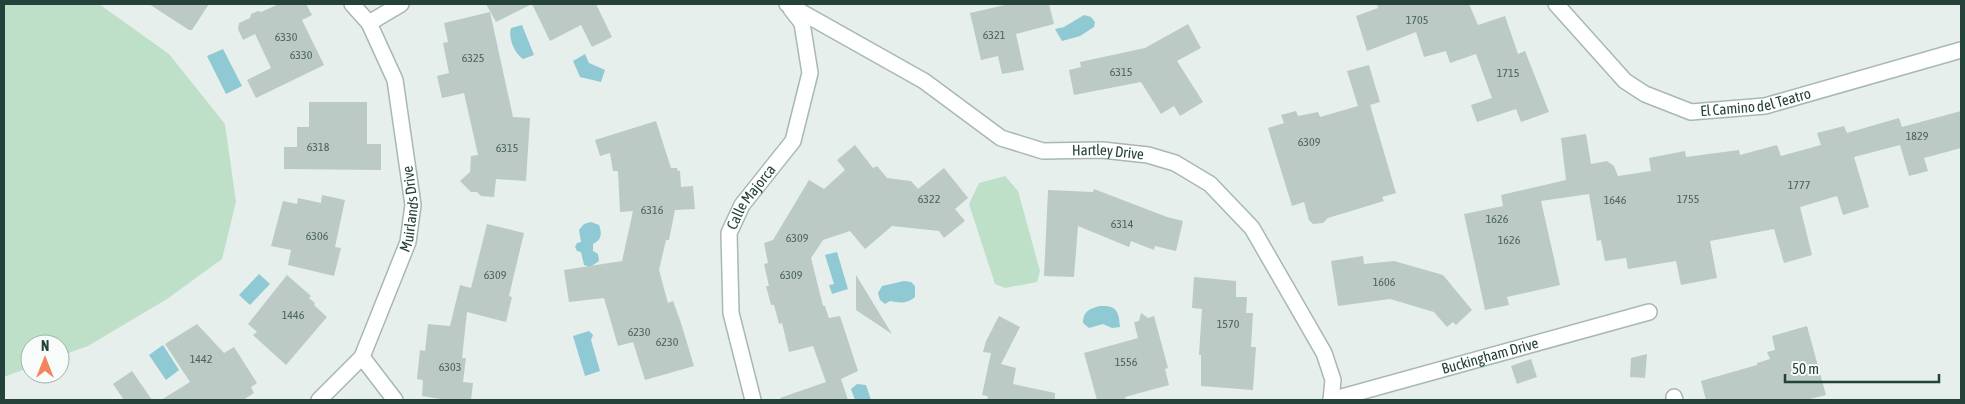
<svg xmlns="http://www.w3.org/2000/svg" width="1965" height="404" viewBox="0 0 1965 404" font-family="'Asap Condensed',sans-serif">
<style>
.green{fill:#bfe0c8}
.water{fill:#8ec9d4}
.building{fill:#bbcac4}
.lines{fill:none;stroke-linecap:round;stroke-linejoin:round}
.minor-casing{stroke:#a8b8b2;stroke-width:18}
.minor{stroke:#fff;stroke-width:15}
.labels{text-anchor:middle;stroke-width:5;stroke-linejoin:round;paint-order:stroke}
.number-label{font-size:12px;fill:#4a645c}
.street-label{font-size:15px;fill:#24423a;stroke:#f7fbf9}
</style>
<rect width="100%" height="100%" fill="#e6efeb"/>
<g class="green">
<polygon points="4,4 99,4 169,54 225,124 236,202 222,259 167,299 88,346 60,356 60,344 30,344 30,367 4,377"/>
<polygon points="1005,176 1018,191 1040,271 1037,282 1005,288 995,284 969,204 979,183"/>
</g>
<g class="water">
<polygon points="1084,15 1091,17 1095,22 1094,27 1080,36 1062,41 1055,29 1064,27"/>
<path d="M522,25L534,55L523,59C514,53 508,37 511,28Z"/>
<polygon points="223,49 242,86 226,94 207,56"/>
<polygon points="585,54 589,63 605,70 601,82 580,77 573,61"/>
<path d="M591,222L599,225C602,234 602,239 593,244V251L598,254L599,261L590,267L584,265L581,252L577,251L575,247L577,243L581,242L579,230L584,224Z"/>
<polygon points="837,252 848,289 832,294 829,285 834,284 825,255"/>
<polygon points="259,274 270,284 250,305 239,295"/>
<path d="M904,281L911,282L915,286V297C907,304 900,303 890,301L885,304L880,300L878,293L882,286Z"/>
<path d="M1100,306C1117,305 1119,312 1120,327L1112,328L1103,324L1089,328L1083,323C1083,311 1089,309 1100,306Z"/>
<polygon points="589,331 593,335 591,340 600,371 585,376 573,336"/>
<polygon points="163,345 179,370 166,380 149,355"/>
<polygon points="857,384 866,385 871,400 855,400 851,389"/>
</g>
<g class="building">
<polygon points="149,4 209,4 192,30 189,30"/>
<polygon points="279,4 306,4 312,15 302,20 324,65 256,98 247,80 271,68 255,34 243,40 238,29 239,23 250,18 251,14 258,11 261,12"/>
<polygon points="486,4 596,4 612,37 592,47 581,25 550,41 532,4 496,22"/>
<polygon points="1009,4 1049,4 1054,24 1016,34 1024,70 1002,74 998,56 981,60 970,13"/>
<polygon points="1377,4 1469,4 1478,25 1505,16 1518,54 1525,51 1549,112 1521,122 1516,109 1477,122 1471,105 1492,98 1476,54 1450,63 1446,51 1424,57 1416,32 1367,51 1356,16 1378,8"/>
<polygon points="490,12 513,117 530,118 526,181 496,179 494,197 481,196 477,192 471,192 460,181 470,172 471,156 478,155 464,93 442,98 437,76 449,73 443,43 448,42 444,23"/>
<polygon points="1188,24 1201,48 1177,61 1203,102 1180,116 1174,106 1161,114 1141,82 1074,95 1069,70 1081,67 1080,62 1145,48"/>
<polygon points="1369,65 1380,102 1370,105 1396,193 1382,197 1384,201 1328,218 1323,223 1313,224 1309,220 1304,202 1292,206 1268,128 1284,123 1281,115 1296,111 1298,116 1318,112 1320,117 1358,106 1347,71"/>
<polygon points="309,102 367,102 367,144 381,144 381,170 284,169 284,147 297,147 297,127 309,127"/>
<polygon points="1961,111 1961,148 1924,158 1928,171 1909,176 1900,145 1854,157 1869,207 1843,215 1837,196 1800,207 1812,255 1784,263 1774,229 1710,241 1717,278 1681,285 1676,261 1628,269 1626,258 1605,261 1601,240 1597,241 1589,194 1541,201 1560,285 1507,297 1509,305 1485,310 1464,214 1503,206 1501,195 1566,180 1561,138 1586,134 1591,164 1607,161 1614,166 1618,176 1651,171 1649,158 1685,151 1686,157 1739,150 1740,155 1777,145 1781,156 1821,145 1817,133 1844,126 1847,133 1899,118 1902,127"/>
<polygon points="656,121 671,168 677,168 678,171 680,171 681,187 693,186 695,209 675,210 669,240 666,240 659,270 668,303 673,301 681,323 694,366 645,380 633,342 618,346 604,298 569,302 564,270 622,261 633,211 620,212 618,171 613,171 610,153 600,156 595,140"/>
<polygon points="855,145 873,168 877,166 887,178 911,181 918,189 944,168 968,198 955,209 965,221 944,238 939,231 892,226 865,249 850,231 823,240 811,258 823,306 825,306 829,318 840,316 858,371 841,379 848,400 781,400 780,398 826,382 813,346 789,352 782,323 779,324 774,305 771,305 766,286 769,286 764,264 768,263 764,243 773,240 809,180 824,189 845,170 837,160"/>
<polygon points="1094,189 1167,217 1183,221 1176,251 1155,246 1154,250 1131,241 1129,247 1078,226 1074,277 1044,276 1048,190 1093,192"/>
<polygon points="322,195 345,200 335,247 341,248 334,276 288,265 291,250 271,246 283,201 297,204 298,198 321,203"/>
<polygon points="487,224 524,233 509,296 512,297 506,322 467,312 462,358 466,358 463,382 473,383 471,400 447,400 422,396 423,380 417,379 420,350 425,351 428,324 450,326 460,285 471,288"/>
<polygon points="1363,256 1364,264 1394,261 1443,275 1472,310 1456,325 1453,322 1447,327 1434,312 1390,299 1338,306 1331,261"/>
<polygon points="287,275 311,296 309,298 315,303 314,305 327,317 286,365 253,335 257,332 248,324"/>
<polygon points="856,275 892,334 856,310"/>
<polygon points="1194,277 1236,281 1236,297 1247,297 1246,313 1253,313 1251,347 1256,347 1253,390 1201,386 1201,355 1199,355 1202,309 1192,308"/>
<polygon points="1141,313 1148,318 1154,316 1168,368 1165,369 1169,385 1125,397 1126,400 1097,400 1084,353 1138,338 1134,322 1139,321"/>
<polygon points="999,316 1020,327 1001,364 1016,368 1013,384 1055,393 1055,400 987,400 988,396 982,395 991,353 983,352 986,341"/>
<polygon points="197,324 224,353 234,347 257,383 251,387 254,393 243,400 161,400 190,382 165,344"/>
<polygon points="1807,326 1826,395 1806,400 1706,400 1701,381 1757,365 1757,363 1770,359 1767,352 1775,350 1772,336"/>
<polygon points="1647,354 1645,378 1630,377 1631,358"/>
<polygon points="1531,359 1537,377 1517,384 1511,366"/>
<polygon points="132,371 152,400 124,400 113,384"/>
</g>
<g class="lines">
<defs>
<g id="minor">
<path id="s1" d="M787,4L924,81L1001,138L1043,151L1102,150L1148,155L1175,163L1210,184L1252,228L1324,353L1333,380L1331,400"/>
<path id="s2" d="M1556,4L1625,81L1645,94L1691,112L1765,106L1961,50"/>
<polyline points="369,23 401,4"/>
<polyline points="362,357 395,400"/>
<polyline points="1674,397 1675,400"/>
<path id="s3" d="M319,400L362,357L408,242L413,205L395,80L369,23L352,4"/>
<path id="s4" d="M753,400L731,313L729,233L742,205L793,141L810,73L802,23L791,9"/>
<path id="s5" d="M1331,400L1649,312"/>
</g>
</defs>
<use href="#minor" class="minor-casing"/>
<use href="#minor" class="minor"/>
</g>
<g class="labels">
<g class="number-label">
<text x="1417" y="24">1705</text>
<text x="994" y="39">6321</text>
<text x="286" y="41">6330</text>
<text x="301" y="59">6330</text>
<text x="473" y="62">6325</text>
<text x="1121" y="76">6315</text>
<text x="1508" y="77">1715</text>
<text x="1917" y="140">1829</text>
<text x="1309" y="146">6309</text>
<text x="318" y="151">6318</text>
<text x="507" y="152">6315</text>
<text x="1799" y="189">1777</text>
<text x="929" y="203">6322</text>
<text x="1688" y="203">1755</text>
<text x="1615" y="204">1646</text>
<text x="652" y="214">6316</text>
<text x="1497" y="223">1626</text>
<text x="1122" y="228">6314</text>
<text x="317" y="240">6306</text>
<text x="797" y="242">6309</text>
<text x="1509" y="244">1626</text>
<text x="495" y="279">6309</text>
<text x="791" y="279">6309</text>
<text x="1384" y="286">1606</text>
<text x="293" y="319">1446</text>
<text x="1228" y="328">1570</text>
<text x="639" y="336">6230</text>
<text x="667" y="346">6230</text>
<text x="201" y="363">1442</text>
<text x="1126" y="366">1556</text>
<text x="450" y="371">6303</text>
</g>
<g class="street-label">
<text dy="5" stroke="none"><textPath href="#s2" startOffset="242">El Camino del Teatro</textPath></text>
<text dy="5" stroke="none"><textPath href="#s1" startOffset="362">Hartley Drive</textPath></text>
<text dy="5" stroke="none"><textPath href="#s4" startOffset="212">Calle Majorca</textPath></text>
<text dy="5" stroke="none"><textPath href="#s3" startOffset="218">Muirlands Drive</textPath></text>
<text dy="5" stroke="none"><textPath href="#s5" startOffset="165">Buckingham Drive</textPath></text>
</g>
</g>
<rect width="1965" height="404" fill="none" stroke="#24423a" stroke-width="10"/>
<g transform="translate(45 359)"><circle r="24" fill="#f7fbf9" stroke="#a3b1ad"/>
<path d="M0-4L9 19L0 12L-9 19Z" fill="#f4845f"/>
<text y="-8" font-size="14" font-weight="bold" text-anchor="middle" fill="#24423a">N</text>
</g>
<path d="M1785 374v8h154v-8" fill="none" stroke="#24423a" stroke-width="2.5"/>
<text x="1792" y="374" font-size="15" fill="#24423a" stroke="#f7fbf9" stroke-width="4" paint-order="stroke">50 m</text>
</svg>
